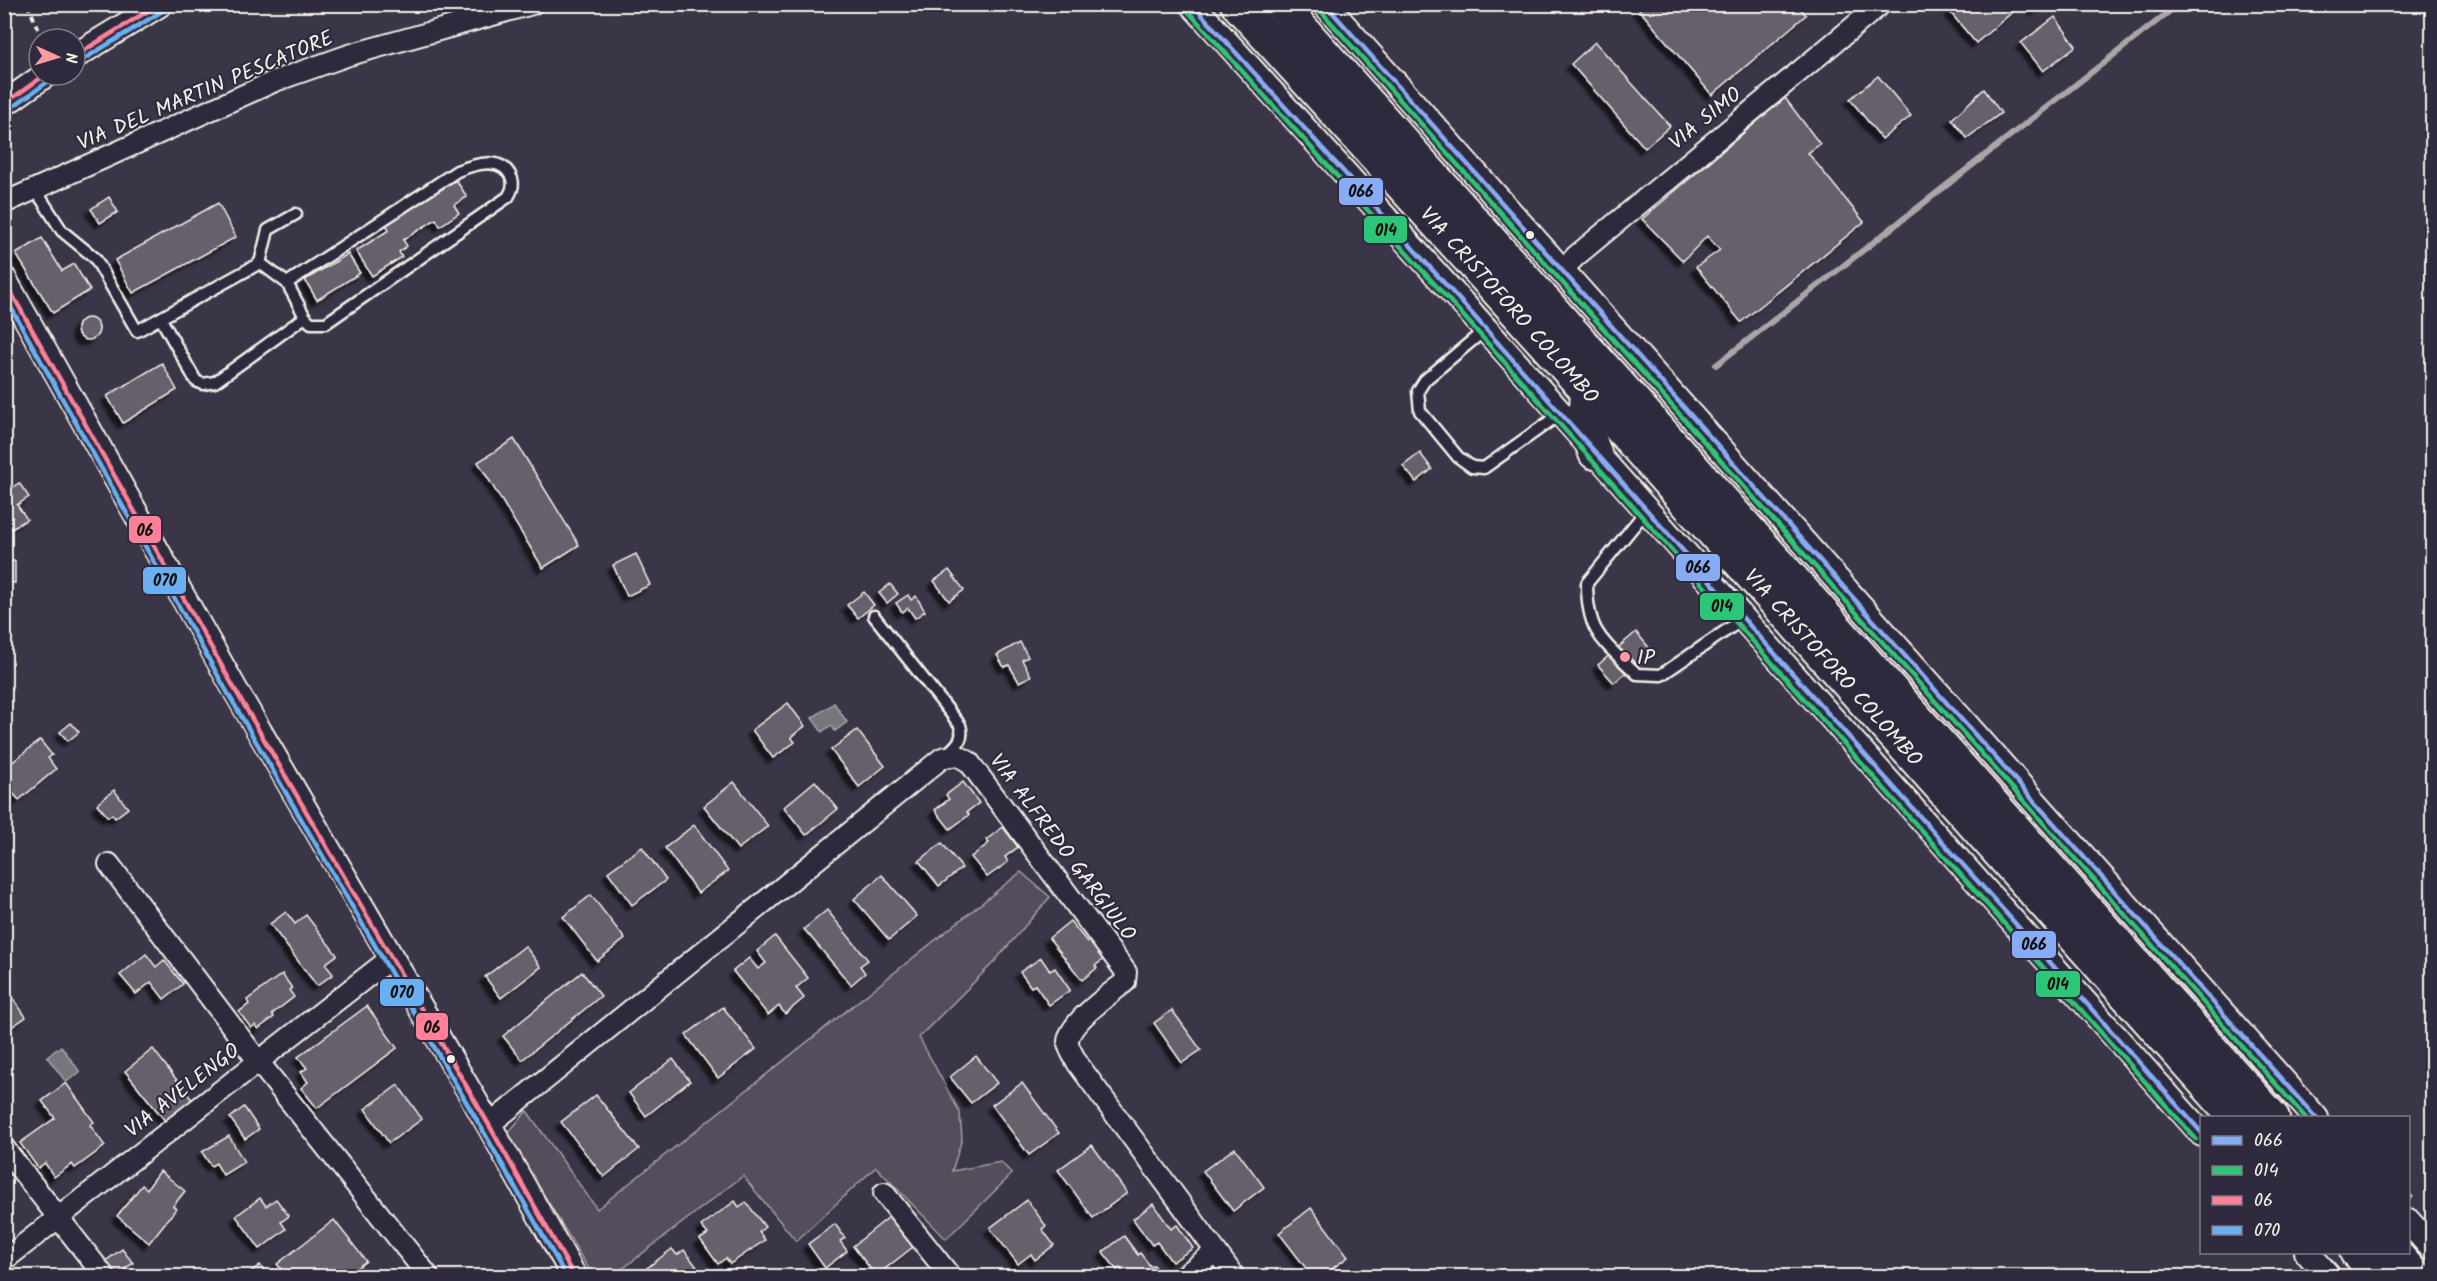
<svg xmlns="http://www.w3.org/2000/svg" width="2437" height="1281" viewBox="0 0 2437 1281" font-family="Kalam,sans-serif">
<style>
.green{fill:#534e5c;stroke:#a4a0a2;stroke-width:1.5}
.water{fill:#78747b;stroke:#aaa6a7;stroke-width:1.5}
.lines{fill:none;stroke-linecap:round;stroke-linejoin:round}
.stream{stroke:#aaa6a7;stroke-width:6}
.building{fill:#65616c;stroke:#f4f1e8;stroke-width:1.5;filter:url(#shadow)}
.service-casing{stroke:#f4f1e8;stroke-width:15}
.minor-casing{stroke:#f4f1e8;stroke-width:24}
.tertiary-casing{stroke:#f4f1e8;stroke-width:28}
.primary-casing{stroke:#f4f1e8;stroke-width:36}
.path{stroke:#f4f1e8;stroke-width:4;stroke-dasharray:6 4.5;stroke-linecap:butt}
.service{stroke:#2f2a3d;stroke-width:10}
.minor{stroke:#2f2a3d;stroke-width:20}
.tertiary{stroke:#2f2a3d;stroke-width:24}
.primary{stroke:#2f2a3d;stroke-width:32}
.bus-1-casing{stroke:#2f2a3d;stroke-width:9}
.bus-2-casing{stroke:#2f2a3d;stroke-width:9}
.bus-3-casing{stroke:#2f2a3d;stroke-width:9}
.bus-4-casing{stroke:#2f2a3d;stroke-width:9}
.bus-1{stroke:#88abf6;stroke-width:4.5}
.bus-2{stroke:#2dc577;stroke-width:4.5}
.bus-3{stroke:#ff8098;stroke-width:4.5}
.bus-4{stroke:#69b0f2;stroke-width:4.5}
.bus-dot{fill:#f4f1e8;stroke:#2f2a3d;stroke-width:2}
.poi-dot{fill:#ff9aa2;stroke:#2f2a3d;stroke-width:2}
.labels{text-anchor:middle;stroke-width:4.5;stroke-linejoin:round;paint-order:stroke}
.street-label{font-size:21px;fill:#f4f1e8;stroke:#2f2a3d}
.poi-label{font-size:21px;fill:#f4f1e8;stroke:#2f2a3d;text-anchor:start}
.line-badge{stroke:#2f2a3d;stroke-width:2}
.pale-badge-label{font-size:16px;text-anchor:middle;font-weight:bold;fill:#111}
</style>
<defs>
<filter id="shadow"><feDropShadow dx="-5.5" dy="5.5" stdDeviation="1.5" flood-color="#0009"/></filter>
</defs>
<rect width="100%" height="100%" fill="#3b3647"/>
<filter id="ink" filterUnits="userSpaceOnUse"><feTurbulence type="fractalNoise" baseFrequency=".0167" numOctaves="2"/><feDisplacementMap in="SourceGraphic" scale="12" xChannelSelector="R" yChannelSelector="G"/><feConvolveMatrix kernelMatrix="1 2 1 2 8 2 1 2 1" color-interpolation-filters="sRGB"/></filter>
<g filter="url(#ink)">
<polygon class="green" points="1021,872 1050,897 995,961 919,1037 960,1113 962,1139 952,1171 1001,1162 1012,1174 946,1239 876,1167 796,1241 743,1176 613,1276 593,1276 507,1134 527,1111 597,1209"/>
<g class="water">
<polygon points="834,703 847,722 835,731 831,725 822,732 812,718"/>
<polygon points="61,1046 80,1072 66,1082 47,1057"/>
</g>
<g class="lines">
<polyline class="stream" points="1716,365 2179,4"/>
</g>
<g class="building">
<polygon points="1641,4 1797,4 1806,15 1712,95 1637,7"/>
<polygon points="1959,4 2022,4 1976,43 1950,12"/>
<polygon points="2031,4 2044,4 2036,11"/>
<polygon points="2055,17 2076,46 2043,71 2021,43"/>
<polygon points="1595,42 1670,126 1645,148 1571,64"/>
<polygon points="1878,76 1911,116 1882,139 1850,99"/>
<polygon points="1984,89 2001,113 1967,138 1952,119"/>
<polygon points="1785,98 1820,144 1808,153 1864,222 1741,322 1696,267 1720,250 1707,236 1683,261 1642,219"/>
<polygon points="456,180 467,197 454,205 459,213 440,226 436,219 403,240 407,246 399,252 402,257 372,276 356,251 389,230 386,224"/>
<polygon points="109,197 118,212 100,223 91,209"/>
<polygon points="218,203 236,237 133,293 115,260"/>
<polygon points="42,238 62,271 74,264 90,290 53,313 16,254"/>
<polygon points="348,254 360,273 317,300 305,280"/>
<circle cx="88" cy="329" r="11"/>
<polygon points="162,363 177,390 123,423 107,396"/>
<polygon points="514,439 579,545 543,568 478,462"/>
<polygon points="1420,453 1432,469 1416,482 1403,466"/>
<polygon points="19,483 29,497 17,505 27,519 4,534 4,493"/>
<polygon points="636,554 650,585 627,596 613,565"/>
<polygon points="15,561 15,583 8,583 8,593 4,593 4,562"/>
<polygon points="949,570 964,590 949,601 934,581"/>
<polygon points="890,584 898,594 887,603 879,593"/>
<polygon points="864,592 874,605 858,618 847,605"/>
<polygon points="908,595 911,600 916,596 925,611 915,618 908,608 902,612 896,603"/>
<polygon points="1636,632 1651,650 1614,683 1598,665"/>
<polygon points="1020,642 1028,657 1022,660 1031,676 1019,682 1009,665 1004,667 997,655"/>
<polygon points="788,703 805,726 791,737 795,742 773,758 752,730"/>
<polygon points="71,723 79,732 68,741 60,732"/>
<polygon points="857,730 885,766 859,787 831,750"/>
<polygon points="40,740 52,755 48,758 56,769 19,800 4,783 4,769"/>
<polygon points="815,781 838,809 806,835 784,807"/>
<polygon points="734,782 768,826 738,849 704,806"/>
<polygon points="963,782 979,803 967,812 969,815 950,829 935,810 949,799 946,795"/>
<polygon points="114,790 128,808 115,818 112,814 108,817 97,804"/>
<polygon points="694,825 728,871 698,893 665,848"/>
<polygon points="1003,827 1018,847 1005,857 1008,862 987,877 971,857 989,843 986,840"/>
<polygon points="942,843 962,868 939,886 919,861"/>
<polygon points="642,847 666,880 632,905 608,872"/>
<polygon points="882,875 917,916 889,940 854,899"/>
<polygon points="591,895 625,939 597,961 563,917"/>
<polygon points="827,910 868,960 860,966 865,973 851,985 804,929"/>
<polygon points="286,912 295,924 306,915 337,955 325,964 333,974 317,986 270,924"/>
<polygon points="1070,921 1087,942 1092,938 1106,957 1095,966 1097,968 1082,980 1049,938"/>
<polygon points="775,936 808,978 796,988 804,998 785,1014 779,1006 768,1015 733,971 749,958 758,969 766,963 757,951"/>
<polygon points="525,946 541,967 501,998 485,977"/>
<polygon points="146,954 156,967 164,960 183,984 164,999 151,982 136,994 120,975"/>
<polygon points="1041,958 1050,971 1055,968 1070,990 1049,1005 1035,985 1031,987 1020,972"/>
<polygon points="582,972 601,996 522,1060 503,1036"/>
<polygon points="282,974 292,988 289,990 294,997 272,1014 274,1017 258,1029 255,1025 251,1028 239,1012 249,1004 247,1000"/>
<polygon points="4,985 26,1017 4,1032"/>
<polygon points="367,1006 397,1048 317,1108 301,1088 308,1082 301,1072 307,1068 298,1057"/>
<polygon points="723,1007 756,1049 718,1078 686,1035"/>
<polygon points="1172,1010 1201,1050 1182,1063 1154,1023"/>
<polygon points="153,1049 193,1101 166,1122 125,1071"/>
<polygon points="976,1056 997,1083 971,1103 950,1077"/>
<polygon points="673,1059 690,1081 646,1116 629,1093"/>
<polygon points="66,1083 94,1122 90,1125 105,1146 75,1168 72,1164 54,1177 45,1163 38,1168 20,1143 55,1118 42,1101"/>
<polygon points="1022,1083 1059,1133 1029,1155 992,1105"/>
<polygon points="398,1085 422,1119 389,1143 365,1109"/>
<polygon points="596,1095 639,1149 604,1177 561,1122"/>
<polygon points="244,1107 259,1129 245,1139 230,1118"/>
<polygon points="229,1136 244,1162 223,1175 216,1163 211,1166 202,1152"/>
<polygon points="1092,1145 1127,1193 1093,1218 1058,1170"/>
<polygon points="1235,1148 1264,1187 1233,1211 1203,1171"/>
<polygon points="160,1171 185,1191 173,1206 176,1209 149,1243 117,1216 142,1185 147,1189"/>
<polygon points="260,1198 266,1206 276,1199 289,1216 281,1222 286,1229 260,1249 236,1216"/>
<polygon points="1027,1200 1046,1226 1042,1229 1054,1245 1035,1260 1031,1254 1018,1264 990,1228"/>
<polygon points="735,1201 739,1207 746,1202 765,1227 759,1232 765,1240 730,1264 726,1258 718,1264 700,1239 708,1234 701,1226"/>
<polygon points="1153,1204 1171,1229 1177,1225 1193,1248 1172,1262 1157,1242 1152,1245 1133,1219"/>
<polygon points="1311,1208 1348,1257 1322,1276 1312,1276 1279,1233"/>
<polygon points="889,1217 913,1247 876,1276 853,1246"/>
<polygon points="334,1220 366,1261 346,1276 287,1276 277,1264"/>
<polygon points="835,1224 845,1238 840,1241 847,1251 825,1268 808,1244"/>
<polygon points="1124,1236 1138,1255 1140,1253 1151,1267 1154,1265 1159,1272 1154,1276 1126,1276 1120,1268 1117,1270 1103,1252"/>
<polygon points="122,1249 133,1263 114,1276 103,1263"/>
<polygon points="672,1249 677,1255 684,1250 703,1275 641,1276 639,1274"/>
<polygon points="260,1265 269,1276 245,1276"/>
</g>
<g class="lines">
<defs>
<g id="service">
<path d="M35,189L62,231L95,258L137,331L260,263L287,283L305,317L311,323H326L508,197C512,191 514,185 512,179C503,155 475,164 457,171L287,283"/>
<polyline points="260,263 268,230 296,214"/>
<polyline points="161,319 196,381 203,384 215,382 305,317"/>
<polyline points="1486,329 1425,380 1418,391 1420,411 1458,457 1472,467 1484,468 1560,414"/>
<path d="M1646,511L1587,583C1587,634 1603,641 1637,674L1661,675L1743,619"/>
<path d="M874,616L960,725C965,740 956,745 946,755"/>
</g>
<g id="minor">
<polyline points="4,203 275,81 349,55 532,4"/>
<polyline points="1562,270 1576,256 1881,4"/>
<polyline points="109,864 258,1061 428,1276"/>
<path d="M489,1125L942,758L957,755L969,762L1126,972L1125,982C1111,993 1067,1024 1068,1043C1069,1050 1075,1058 1078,1064L1234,1276"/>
<polyline points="4,1148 104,1276"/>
<polyline points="884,1193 950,1276"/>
<polyline points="4,1260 391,958"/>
<polyline points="1184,1276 1215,1252"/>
</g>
<g id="tertiary">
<polyline points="1192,4 1465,306 2202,1134"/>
<polyline points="1325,4 2316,1118"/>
<polyline points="75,56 160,4"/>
<polyline points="4,104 45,75"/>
<polyline points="4,279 237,693 489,1125 574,1276"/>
<polyline points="2408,1221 2432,1248"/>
<polyline points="2307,1252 2328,1276"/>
</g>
<g id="primary">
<path id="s1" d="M1237,4L1466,256L2236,1118"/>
<polyline points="1280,4 2273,1118"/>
<polyline points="1587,392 1585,427 1595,453"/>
<polyline points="2356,1252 2378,1276"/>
<polyline points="2394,1252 2415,1276"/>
</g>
</defs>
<use href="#service" class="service-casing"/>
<use href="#minor" class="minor-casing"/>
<use href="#tertiary" class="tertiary-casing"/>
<use href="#primary" class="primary-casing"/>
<g class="path">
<polyline points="28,4 42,39"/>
<polyline points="2408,1194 2414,1200"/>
</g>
<use href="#service" class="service"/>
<use href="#minor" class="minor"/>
<use href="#tertiary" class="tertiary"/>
<use href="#primary" class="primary"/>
<defs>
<g id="bus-1">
<polyline points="1192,4 1465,306 2202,1133"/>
<polyline points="1325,4 2316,1118"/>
</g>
<g id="bus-2">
<polyline points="1186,9 1459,311 2196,1139"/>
<polyline points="1319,9 2306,1118"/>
</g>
<g id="bus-3">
<polyline points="75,56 159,4"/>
<polyline points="4,104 45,75"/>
<polyline points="4,280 237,693 489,1125 574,1276"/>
</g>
<g id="bus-4">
<polyline points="79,62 164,10"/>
<polyline points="8,110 49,81"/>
<polyline points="4,295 230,697 482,1129 566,1276"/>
</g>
</defs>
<use href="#bus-1" class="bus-1-casing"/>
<use href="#bus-2" class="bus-2-casing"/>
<use href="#bus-3" class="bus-3-casing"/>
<use href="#bus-4" class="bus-4-casing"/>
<use href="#bus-1" class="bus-1"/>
<use href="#bus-2" class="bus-2"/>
<use href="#bus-3" class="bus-3"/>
<use href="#bus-4" class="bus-4"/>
</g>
</g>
<g class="bus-dot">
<circle cx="1530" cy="235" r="5"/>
<circle cx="451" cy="1059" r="5"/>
</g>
<circle class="poi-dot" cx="1625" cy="657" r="6"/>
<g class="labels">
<g class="street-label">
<text transform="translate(205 90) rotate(-23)" y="7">VIA DEL MARTIN PESCATORE</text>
<text transform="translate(1705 118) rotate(-39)" y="7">VIA SIMO</text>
<text dy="7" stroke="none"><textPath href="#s1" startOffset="406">VIA CRISTOFORO COLOMBO</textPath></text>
<text dy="7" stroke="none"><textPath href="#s1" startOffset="892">VIA CRISTOFORO COLOMBO</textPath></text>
<text transform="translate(1063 847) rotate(53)" y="7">VIA ALFREDO GARGIULO</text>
<text transform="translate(182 1090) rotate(-38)" y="7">VIA AVELENGO</text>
</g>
<g class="poi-label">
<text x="1637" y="664">IP</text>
</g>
</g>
<g class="line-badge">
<rect x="1338" y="177" width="46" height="29" rx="6" fill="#88abf6"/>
<rect x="1363" y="215" width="45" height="29" rx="6" fill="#2dc577"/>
<rect x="128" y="515" width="34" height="29" rx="6" fill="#ff8098"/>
<rect x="1675" y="553" width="46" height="29" rx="6" fill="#88abf6"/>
<rect x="142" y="566" width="45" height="29" rx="6" fill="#69b0f2"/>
<rect x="1699" y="592" width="46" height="29" rx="6" fill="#2dc577"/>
<rect x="2011" y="930" width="46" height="29" rx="6" fill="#88abf6"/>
<rect x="2035" y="970" width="46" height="28" rx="6" fill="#2dc577"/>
<rect x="379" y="978" width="46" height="29" rx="6" fill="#69b0f2"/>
<rect x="415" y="1012" width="34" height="29" rx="6" fill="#ff8098"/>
</g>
<g class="pale-badge-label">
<text x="1361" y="197">066</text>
<text x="1386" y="236">014</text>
<text x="145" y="536">06</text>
<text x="1698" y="573">066</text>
<text x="165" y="586">070</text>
<text x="1722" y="612">014</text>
<text x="2034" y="950">066</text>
<text x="2058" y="990">014</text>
<text x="402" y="998">070</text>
<text x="432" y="1033">06</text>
</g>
<rect width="2437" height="1281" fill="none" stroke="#2f2a3d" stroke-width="24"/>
<rect x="12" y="12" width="2413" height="1257" fill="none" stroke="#f4f1e8" stroke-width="2" filter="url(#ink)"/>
<rect x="2200" y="1116" width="210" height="138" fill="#2f2a3d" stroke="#7e7a81" stroke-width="1.5"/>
<rect x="2212" y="1136" width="30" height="9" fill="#88abf6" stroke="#7e7a81" stroke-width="1.5"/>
<text x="2254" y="1146" font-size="18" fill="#f4f1e8">066</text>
<rect x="2212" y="1166" width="30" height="9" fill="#2dc577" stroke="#7e7a81" stroke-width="1.5"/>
<text x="2254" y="1176" font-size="18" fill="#f4f1e8">014</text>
<rect x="2212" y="1196" width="30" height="9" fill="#ff8098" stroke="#7e7a81" stroke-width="1.5"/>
<text x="2254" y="1206" font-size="18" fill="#f4f1e8">06</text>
<rect x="2212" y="1226" width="30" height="9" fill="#69b0f2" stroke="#7e7a81" stroke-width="1.5"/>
<text x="2254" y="1236" font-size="18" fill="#f4f1e8">070</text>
<g transform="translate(57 57) rotate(94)"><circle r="28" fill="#2f2a3d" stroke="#7e7a81" stroke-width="1.5"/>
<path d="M0-4.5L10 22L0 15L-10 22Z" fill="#ff9aa2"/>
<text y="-9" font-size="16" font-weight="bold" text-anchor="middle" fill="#f4f1e8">N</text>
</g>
</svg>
